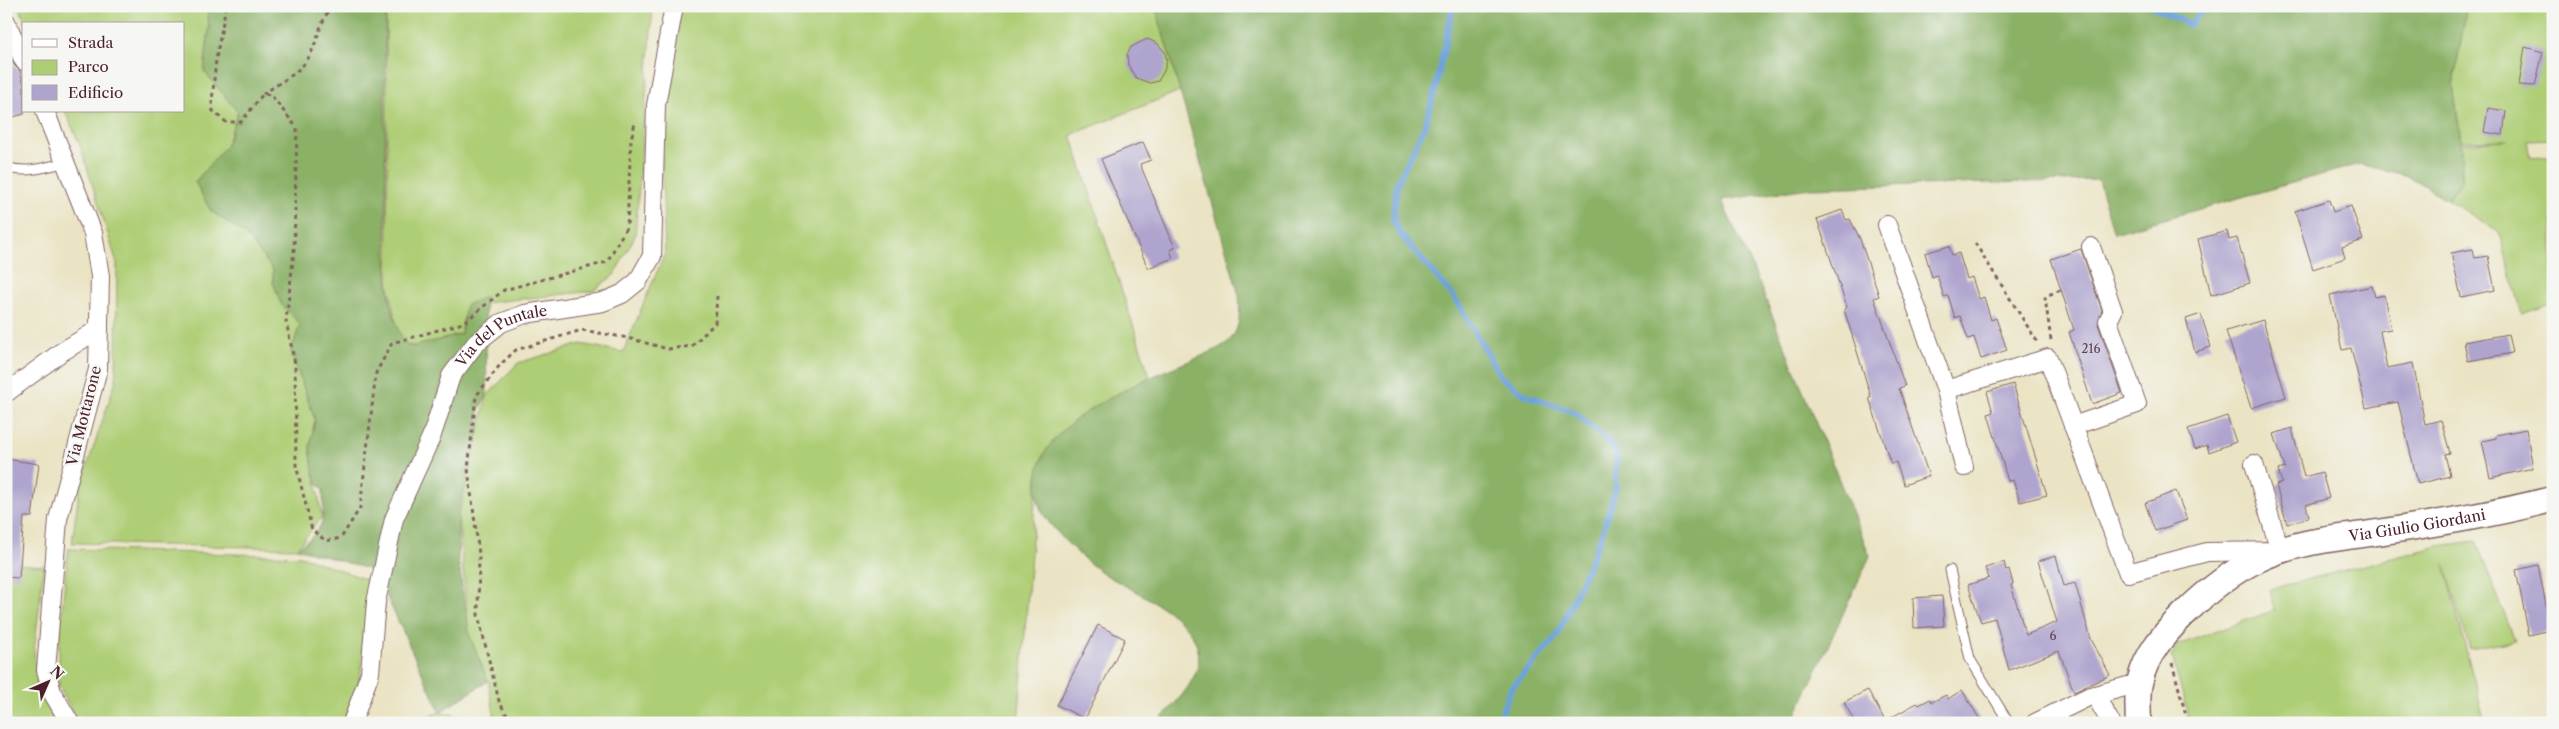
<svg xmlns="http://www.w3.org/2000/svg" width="2559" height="729" viewBox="0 0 2559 729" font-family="'Libre Caslon Text',serif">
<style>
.green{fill:#aece75;stroke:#7c7650}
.forest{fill:#8ab166;stroke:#6a6848}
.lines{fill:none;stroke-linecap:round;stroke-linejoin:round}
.stream{stroke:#6da2da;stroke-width:6}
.building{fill:#afa4ce}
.lane-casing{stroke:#826461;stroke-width:11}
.street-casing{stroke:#826461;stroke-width:20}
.secondary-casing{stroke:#826461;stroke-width:28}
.path{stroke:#826461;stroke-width:3;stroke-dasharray:4 4;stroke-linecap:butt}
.lane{stroke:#fff;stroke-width:9}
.street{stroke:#fff;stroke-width:18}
.secondary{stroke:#fff;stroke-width:25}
.labels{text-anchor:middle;stroke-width:5;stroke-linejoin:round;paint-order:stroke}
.number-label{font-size:12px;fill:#634054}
.street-label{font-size:15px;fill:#4a1f2b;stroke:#f6f6f2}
</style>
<rect width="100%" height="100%" fill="#f6f6f2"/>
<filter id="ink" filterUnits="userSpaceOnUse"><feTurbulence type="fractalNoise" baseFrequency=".02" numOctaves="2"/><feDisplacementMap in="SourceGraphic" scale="10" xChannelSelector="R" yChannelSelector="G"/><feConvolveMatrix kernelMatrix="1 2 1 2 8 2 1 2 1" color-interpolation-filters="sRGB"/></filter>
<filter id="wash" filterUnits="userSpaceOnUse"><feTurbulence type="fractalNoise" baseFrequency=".0096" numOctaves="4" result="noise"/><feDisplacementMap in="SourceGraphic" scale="20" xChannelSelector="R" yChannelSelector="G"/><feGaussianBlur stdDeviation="1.12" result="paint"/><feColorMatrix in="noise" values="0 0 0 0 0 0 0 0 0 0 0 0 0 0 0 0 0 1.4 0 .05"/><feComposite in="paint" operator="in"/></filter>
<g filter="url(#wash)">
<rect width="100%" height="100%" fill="#eae4c4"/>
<g class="green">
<polygon points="19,6 207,6 209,28 204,71 238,112 226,146 195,182 211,211 246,235 273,270 273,282 300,324 291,352 315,420 310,447 322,517 297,548 72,543 79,491 116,380 117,263 80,145 65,111 184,111 184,24 26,24"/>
<polygon points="386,6 653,6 635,236 614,275 593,291 466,305 461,334 416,346 407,346 398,333 388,281"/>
<polygon points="679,6 1156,6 1180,91 1071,135 1150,377 1078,418 1037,475 1018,723 496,723 488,681 469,634 458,516 487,396 518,363 581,344 623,352 665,253 661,137"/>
<polygon points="2467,6 2553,6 2553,139 2527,140 2530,158 2553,156 2553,302 2522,313 2499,232 2448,200 2462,180 2461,143 2508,140 2461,141 2453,86"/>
<polygon points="2476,541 2515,641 2470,649 2444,564 2485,723 2190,723 2172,656 2178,645 2275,610 2270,589 2439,546"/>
<polygon points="68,549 301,556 373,582 359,683 344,723 79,723 59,686 59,642"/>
<polygon points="6,563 44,566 34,651 37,684 55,723 6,723"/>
<polygon points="440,712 488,723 406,723"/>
</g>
<g class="forest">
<path d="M207,6H386C384,67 385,128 386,189C387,236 380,305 407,346H416L461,334L466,305L485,297L487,396L479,409L478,436L458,516V559L469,634L488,681L440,712L375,571L297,548C325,529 324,523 323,490L317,483L313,471L310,447L315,420L291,352L300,324L281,304L273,282V270L246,235L211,211L195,182L226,146L238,112L204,71L209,28Z"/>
<path d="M1155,6H2467L2453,86L2461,143L2462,180L2448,200L2408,176L2360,164L2114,233L2098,180L1811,188L1721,200L1750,261L1870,556L1792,723H1157C1172,706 1193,687 1198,665C1207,618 1130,592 1100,571C1084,560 1072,548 1059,534C1049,523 1038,510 1037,495C1037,481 1037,467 1044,454C1066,414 1136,383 1177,366C1191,360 1221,350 1231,339C1241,327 1240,309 1239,295Z"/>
</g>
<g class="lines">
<g class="stream">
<polyline points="1453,6 1435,91 1424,128 1397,183 1393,219 1400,234 1454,297 1501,377 1526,395 1574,412 1608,441 1616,454 1616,487 1601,537 1557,636 1510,690 1498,723"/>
<polyline points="2152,6 2190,25 2206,6"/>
</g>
</g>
<g id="blocks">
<g class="building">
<polygon points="1147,39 1157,43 1164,51 1167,60 1164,71 1158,81 1150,83 1136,78 1128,65 1127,55 1131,47"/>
<polygon points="2525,47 2543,52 2535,86 2519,85"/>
<polygon points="6,48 14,65 20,71 24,84 24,114 6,119"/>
<polygon points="2488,108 2506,111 2503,135 2484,132"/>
<polygon points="1143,142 1151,160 1140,164 1175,248 1170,250 1173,258 1148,268 1101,159"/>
<polygon points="2329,200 2333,212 2351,206 2363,240 2342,247 2345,258 2313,269 2295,211"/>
<polygon points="1842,210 1846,220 1850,219 1860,239 1879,296 1874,298 1905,386 1899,388 1929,476 1904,485 1896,462 1891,464 1869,398 1871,397 1844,309 1847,307 1817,219"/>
<polygon points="2227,231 2229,240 2237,238 2250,283 2211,295 2198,239"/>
<polygon points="1949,246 1952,255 1959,253 1967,279 1972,277 1979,299 1984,297 1991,320 1996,318 2007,350 1981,359 1974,337 1968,339 1960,316 1955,318 1948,295 1944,297 1937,275 1932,277 1925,253"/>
<polygon points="2081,249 2102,310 2098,324 2122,393 2092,404 2069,332 2074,330 2051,259"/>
<polygon points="2473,249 2475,258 2488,256 2495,290 2461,297 2451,253"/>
<polygon points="2372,286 2375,297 2384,295 2391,329 2380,331 2387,368 2413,363 2425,424 2441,420 2450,453 2445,454 2450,476 2418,484 2398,402 2366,408 2351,348 2342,350 2330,295"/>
<polygon points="2201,314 2211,347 2195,352 2186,319"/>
<polygon points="2263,320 2286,397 2251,408 2226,331"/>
<polygon points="2508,334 2512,353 2468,361 2464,342"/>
<polygon points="2013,384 2047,495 2020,502 2013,480 2008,481 1988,414 1993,412 1987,392"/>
<polygon points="2227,416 2236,442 2209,452 2207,445 2195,449 2188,429"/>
<polygon points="2292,428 2304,477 2322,472 2329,498 2306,505 2309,517 2287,524 2276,485 2282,483 2278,470 2285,468 2274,434"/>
<polygon points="2526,429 2533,468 2490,478 2482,441 2496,438 2496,435"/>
<polygon points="6,459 39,464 32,517 24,517 19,578 6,577"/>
<polygon points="2176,491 2187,520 2155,531 2145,503"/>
<polygon points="2056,556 2064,586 2075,583 2091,639 2110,675 2074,692 2059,651 2009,670 1995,618 1981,622 1968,585 1989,578 1985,568 2004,562 2006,570 2009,569 2013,584 2011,585 2026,635 2057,622 2038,561"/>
<polygon points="2538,565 2551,630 2529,635 2516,570"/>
<polygon points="1942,596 1944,626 1914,628 1913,598"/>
<polygon points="1098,625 1125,639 1085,719 1057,705"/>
<polygon points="1868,690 1885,721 1917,703 1919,705 1930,699 1932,702 1946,695 1948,699 1962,690 1982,723 1855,723 1844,702"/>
</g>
</g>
</g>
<g filter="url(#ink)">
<use href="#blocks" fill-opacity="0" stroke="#826461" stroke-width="1"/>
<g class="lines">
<defs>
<g id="lane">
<path d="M6,167C26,174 47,167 66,162"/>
<polyline points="1950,570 1970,659 2009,723"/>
</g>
<g id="street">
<polyline points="6,22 24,61"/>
<polyline points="45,111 93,233 100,276 98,369 58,519 46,670 52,692 70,723"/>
<polyline points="1887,225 1946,390 2048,358 2128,573 2207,552 2280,551 2254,464"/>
<polyline points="1946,390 1964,467"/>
<polyline points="6,393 60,353 99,329"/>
<polyline points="2073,426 2137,404 2108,321 2113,311 2091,247"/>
<polyline points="2095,695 2111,723"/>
<path id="s1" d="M352,723L370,673L376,602L394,519L432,435L451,376L476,343L501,323L525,314L603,302L622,294L638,281L652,256L656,105L674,6"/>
<polyline points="2035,723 2088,697 2139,683"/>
</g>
<g id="secondary">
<path id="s2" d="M2138,723C2139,710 2136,693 2140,681C2146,654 2164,634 2183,615C2205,593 2230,572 2259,559C2296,541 2341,538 2381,532C2439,523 2496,514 2553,499"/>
</g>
</defs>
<use href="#lane" class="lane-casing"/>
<use href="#street" class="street-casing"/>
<use href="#secondary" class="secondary-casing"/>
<g class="path">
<polyline points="226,6 216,59 212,102 213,111 226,122 241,122 263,94 271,95 297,128 294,251 286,321 295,364 296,465 312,530 326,541 341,538 360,508 376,373 392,343 463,323 504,290 607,262 627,226 631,139 635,123"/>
<path d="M263,94C276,85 292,77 302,66C318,50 318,20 333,6"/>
<polyline points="1975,243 2038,343"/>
<polyline points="2051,340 2045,298 2048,295 2061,290"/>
<polyline points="2172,663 2188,723"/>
<polyline points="511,723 499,701 478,615 479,554 468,469 476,396 500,365 516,350 582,330 628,338 668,349 692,346 715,323 717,296"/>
</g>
<use href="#lane" class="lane"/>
<use href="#street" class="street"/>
<use href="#secondary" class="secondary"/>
</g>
</g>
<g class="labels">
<g class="number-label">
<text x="2091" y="353">216</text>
<text x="2053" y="640">6</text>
</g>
<g class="street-label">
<text dy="5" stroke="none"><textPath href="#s1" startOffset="431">Via del Puntale</textPath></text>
<text transform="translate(84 416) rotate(-76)" y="5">Via Mottarone</text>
<text dy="5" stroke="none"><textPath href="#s2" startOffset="379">Via Giulio Giordani</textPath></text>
</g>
</g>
<rect width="2559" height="729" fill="none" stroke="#f6f6f2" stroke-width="25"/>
<rect x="22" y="22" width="162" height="90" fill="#f6f6f2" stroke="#b1a0a2"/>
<rect x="32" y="39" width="25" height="8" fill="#ffffff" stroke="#b1a0a2"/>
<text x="68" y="48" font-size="15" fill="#4a1f2b">Strada</text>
<rect x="32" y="60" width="25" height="15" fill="#aece75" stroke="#b1a0a2"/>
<text x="68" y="72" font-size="15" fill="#4a1f2b">Parco</text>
<rect x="32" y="85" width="25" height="15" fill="#afa4ce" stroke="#b1a0a2"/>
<text x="68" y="98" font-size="15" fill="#4a1f2b">Edificio</text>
<g transform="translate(48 682) rotate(45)" stroke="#f6f6f2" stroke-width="4" paint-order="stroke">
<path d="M0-4L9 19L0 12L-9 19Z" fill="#4a1f2b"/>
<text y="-8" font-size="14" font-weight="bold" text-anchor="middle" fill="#4a1f2b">N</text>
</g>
</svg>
